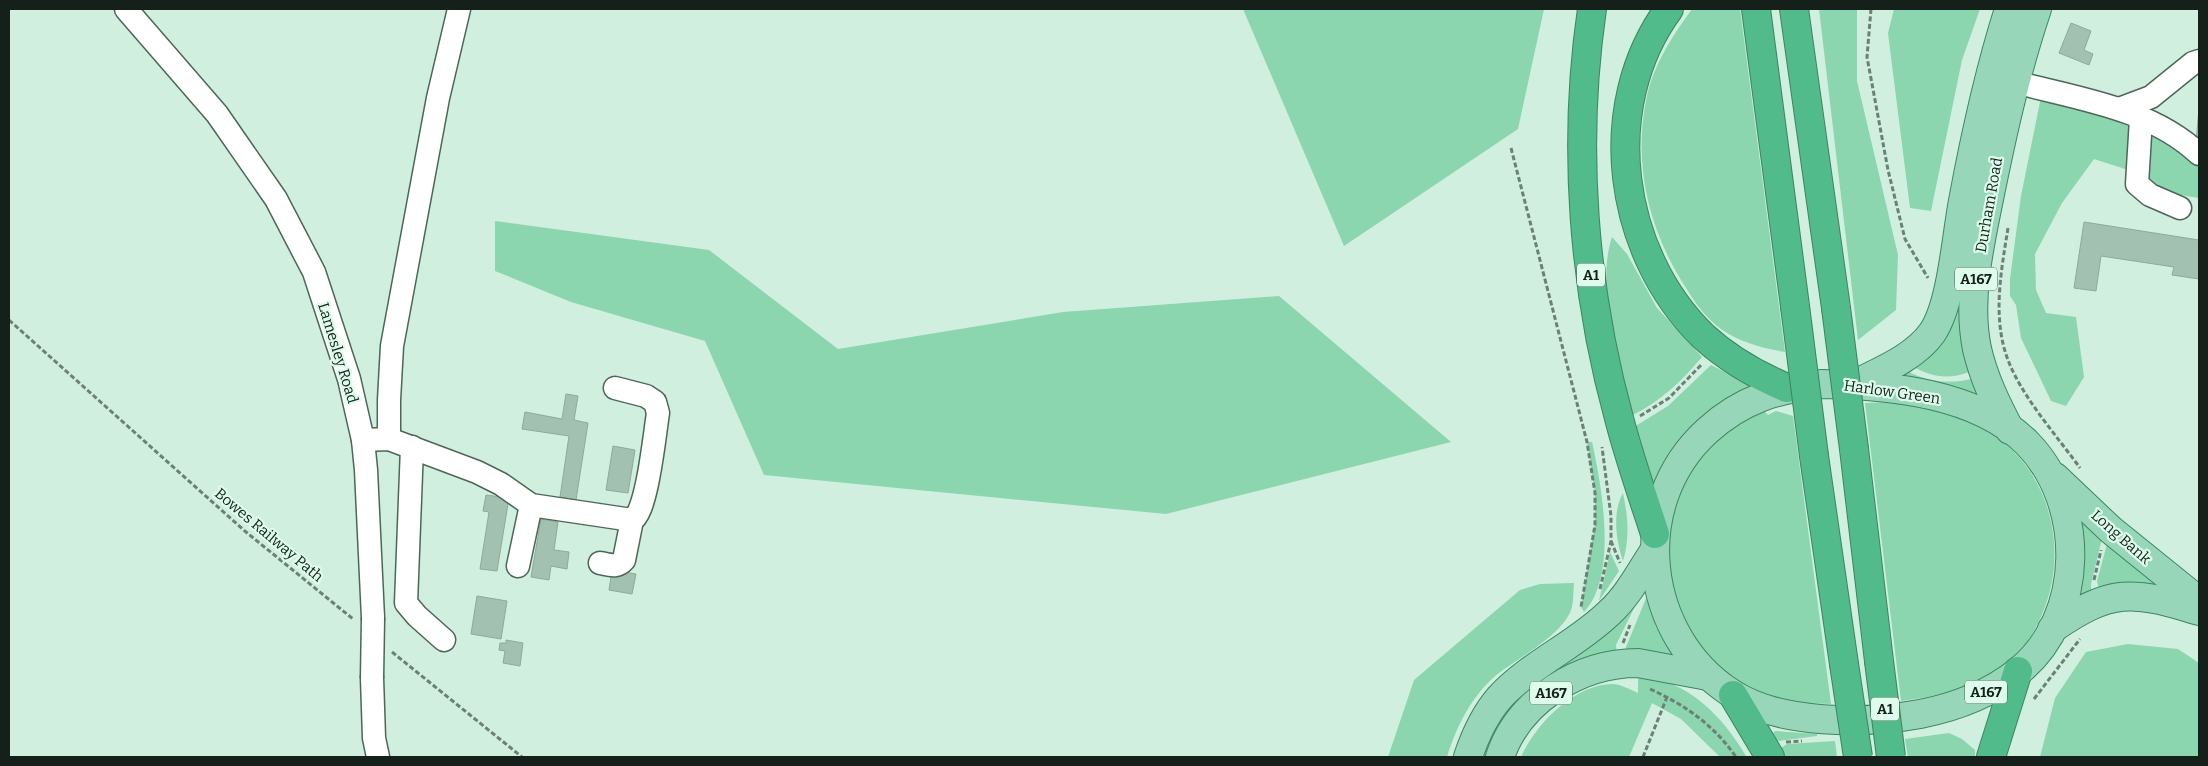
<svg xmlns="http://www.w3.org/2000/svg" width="2208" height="766" viewBox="0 0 2208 766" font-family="Bitter,serif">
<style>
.green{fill:#8bd5af}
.building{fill:#a3c1b0;stroke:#8daa9a}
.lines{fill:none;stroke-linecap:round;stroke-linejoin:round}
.minor-casing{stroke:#4c6758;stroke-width:25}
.major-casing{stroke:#3c8563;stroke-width:30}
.highway-casing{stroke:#3c8563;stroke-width:30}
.path{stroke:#6c8075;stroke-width:3;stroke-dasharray:5 2.5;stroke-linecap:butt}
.minor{stroke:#fff;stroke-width:22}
.major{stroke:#97d6b9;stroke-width:28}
.highway{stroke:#51bb8b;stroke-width:28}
.minor-bridge-casing{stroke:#4c6758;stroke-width:25;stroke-linecap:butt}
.highway-bridge-casing{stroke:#3c8563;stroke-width:30;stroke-linecap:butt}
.minor-bridge{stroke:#fff;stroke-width:22}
.highway-bridge{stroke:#51bb8b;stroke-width:28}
.labels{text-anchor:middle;stroke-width:4.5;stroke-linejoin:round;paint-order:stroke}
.shield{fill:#ddfceb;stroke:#516259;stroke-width:1}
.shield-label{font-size:14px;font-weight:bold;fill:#15201a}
.street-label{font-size:15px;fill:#15201a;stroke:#ddfceb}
</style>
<rect width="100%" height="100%" fill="#d0efde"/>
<g class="green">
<polygon points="1243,9 1544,9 1518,129 1344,246"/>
<path d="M1692,9H1740L1785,352C1762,348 1739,342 1721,329C1706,318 1695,303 1686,288C1649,231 1632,163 1647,96C1654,64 1673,35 1692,9Z"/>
<polygon points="1819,9 1857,9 1857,81 1898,255 1896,310 1858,340"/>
<polygon points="1894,9 1980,9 1962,60 1931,211 1910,208 1888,33"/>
<polygon points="2041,97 2133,127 2175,145 2199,166 2199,198 2168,193 2141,174 2094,159 2062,203 2035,254 2036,290 2046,313 2076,317 2084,377 2066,406 2051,401 2021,338 2016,305 2010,296 2010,279 2021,196"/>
<polygon points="495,221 709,250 838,349 1063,312 1279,296 1451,442 1166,514 764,475 705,341 571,302 495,271"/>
<path d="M1612,237L1627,254L1657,308L1702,357C1681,382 1661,401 1631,416C1617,368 1596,284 1612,237Z"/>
<path d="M1960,259L1961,337L1969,372C1948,380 1931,377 1912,366Z"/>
<path d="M1711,365L1748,384V387C1722,401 1696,418 1678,442C1668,455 1661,471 1653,485L1634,427L1668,406Z"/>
<path d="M1907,371C1928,382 1949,384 1972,379L1977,395L1900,376Z"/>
<path d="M1889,402C1921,407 1951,410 1980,426C2047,462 2071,544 2043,612C2037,626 2030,640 2020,651C1989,686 1945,695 1901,701L1865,403Z"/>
<polygon points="1764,411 1768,415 1776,411 1793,416 1831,704 1778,702 1755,693 1718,668 1685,628 1666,564 1674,504 1689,471 1708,448 1734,425 1754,413"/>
<path d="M1587,442H1592C1602,487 1618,576 1584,612L1581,607L1595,524V493Z"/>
<path d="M1623,493C1628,517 1630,537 1623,561C1616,541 1612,512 1623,493Z"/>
<polygon points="2077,515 2103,534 2091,584 2091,591 2079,596 2076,593"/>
<polygon points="2107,544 2185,599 2099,589 2097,581"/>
<polygon points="1610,552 1619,571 1599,601"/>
<path d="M1574,583C1573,592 1574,602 1571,610C1561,637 1515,659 1493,678C1470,699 1456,728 1447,757H1388L1414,680L1520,590L1540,584Z"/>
<polygon points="1647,596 1656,627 1675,659 1626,653 1626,647"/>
<polygon points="1636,604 1616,645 1617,653 1575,662 1547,679 1487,757 1477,757 1505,704"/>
<polygon points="2128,644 2178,649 2199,663 2199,757 2040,757 2055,698 2086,652"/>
<path d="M1638,678C1686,677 1723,717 1746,756L1720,757L1681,719L1652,703L1629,757H1521C1535,725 1574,684 1613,684C1620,684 1631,690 1638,693Z"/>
<polygon points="1775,731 1817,734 1817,736 1777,741 1773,733"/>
<polygon points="1949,733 1962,739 1975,750 1975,757 1908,757 1905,739"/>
<polygon points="1835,741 1837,757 1784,757 1781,748 1787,744"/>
</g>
<g class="building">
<polygon points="2071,23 2091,31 2084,50 2093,54 2089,65 2059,53"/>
<polygon points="2199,109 2199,142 2196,142"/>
<polygon points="2084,222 2199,240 2199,279 2172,275 2174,267 2101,256 2096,291 2074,288"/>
<polygon points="566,394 578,396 574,420 588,423 576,500 560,497 569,436 522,429 525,412 562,419"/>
<polygon points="613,446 635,450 628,493 606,490"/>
<polygon points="486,495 509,498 497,571 480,569 489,512 483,511"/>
<polygon points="541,519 558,522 554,550 569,552 567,569 551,566 549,580 531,577"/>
<polygon points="612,570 636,574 632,594 609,590"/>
<polygon points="477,596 507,601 501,639 471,634"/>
<polygon points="506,640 523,643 520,666 503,663 505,651 499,650 500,643 506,643"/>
</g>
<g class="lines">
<defs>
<g id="minor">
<polyline points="126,9 217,114 276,199 314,272 349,379 363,440 366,470 373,618"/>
<path d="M2015,82C2078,99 2150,108 2199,154"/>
<polyline points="2119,109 2151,97 2193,63 2199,61"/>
<polyline points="2141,119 2137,184 2150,195 2180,208"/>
<polyline points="389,439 389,400 392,346 438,98 459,9"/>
<path d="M363,440L389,439L477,472L501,484L531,505L632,520C647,514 655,431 658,413L655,402L646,396L615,388"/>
<polyline points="412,447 406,603 417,616 444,640"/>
<path d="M600,563C610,565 617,568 624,560L632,520"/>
<polyline points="518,566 531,505"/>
<polyline points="372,678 374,738 378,757"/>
</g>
<g id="major">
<path d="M1822,384C1889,385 1977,393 2027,443C2086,503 2086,616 2019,671C1990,694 1956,707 1920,714C1865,724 1779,725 1731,693C1643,636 1627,504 1707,431C1742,399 1777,389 1822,384Z"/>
<path d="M1853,385C1880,371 1914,358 1932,333C1952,304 1956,237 1963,201C1975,136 1989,72 2009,9"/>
<path d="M2010,430C1996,403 1984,379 1977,349C1967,300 1979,248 1989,199C2002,135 2016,71 2037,9"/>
<polyline points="2055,477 2111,530 2199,601"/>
<path d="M2052,629C2111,588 2132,590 2199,611"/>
<path d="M1468,757C1475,736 1485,714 1500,697C1532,663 1576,645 1609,613C1628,596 1640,572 1654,551"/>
<path d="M1500,757C1519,700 1580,663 1638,663L1708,676"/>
</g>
<g id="highway">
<path d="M1592,9C1572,145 1583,289 1620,422C1630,460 1643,497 1655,534"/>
<path d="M1669,9C1597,107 1618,253 1703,336C1728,359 1756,375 1787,388"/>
<polyline points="1756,9 1795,306"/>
<polyline points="1794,9 1836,308"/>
<polyline points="1854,449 1879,661"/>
<polyline points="1814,456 1844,664"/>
<polyline points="1733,695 1770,757"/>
<polyline points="1991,757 2018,671"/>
</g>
</defs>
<use href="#minor" class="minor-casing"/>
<use href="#major" class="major-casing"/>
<use href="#highway" class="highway-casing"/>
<g class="path">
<polyline points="1871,9 1867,57 1888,170 1905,239 1928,278"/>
<polyline points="1511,148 1587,442 1595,493 1595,525 1581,607"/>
<path d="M2008,228C2001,272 1992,318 2008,360C2022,397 2057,436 2080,468"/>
<polyline points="9,320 246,532 353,619"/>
<polyline points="1640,416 1669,398 1702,364"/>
<polyline points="1611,541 1620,563"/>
<polyline points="2094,580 2101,550"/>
<polyline points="1600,589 1611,541 1611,516 1602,447"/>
<polyline points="1623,643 1630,625"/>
<polyline points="392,652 522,757"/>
<path d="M1650,689C1685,705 1714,725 1736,757"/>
<polyline points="2034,699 2080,639"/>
<polyline points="1786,742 1802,741"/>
<polyline points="1643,757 1667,697"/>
</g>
<use href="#minor" class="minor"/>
<use href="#major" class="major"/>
<use href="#highway" class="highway"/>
<defs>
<polyline id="minor-bridge" points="372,678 373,618"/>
<g id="highway-bridge">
<polyline points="1795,306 1814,456"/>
<polyline points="1836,308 1854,449"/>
<polyline points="1879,661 1891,757"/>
<polyline points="1844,664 1858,757"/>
</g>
</defs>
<use href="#minor-bridge" class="minor-bridge-casing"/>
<use href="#highway-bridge" class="highway-bridge-casing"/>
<use href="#minor-bridge" class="minor-bridge"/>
<use href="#highway-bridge" class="highway-bridge"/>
</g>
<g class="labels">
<g class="shield">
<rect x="1577" y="263.5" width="28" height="23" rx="4"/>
<rect x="1955" y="267.5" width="42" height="23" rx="4"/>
<rect x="1965" y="680.5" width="42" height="23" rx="4"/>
<rect x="1530" y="681.5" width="42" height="23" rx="4"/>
<rect x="1871" y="697.5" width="28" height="23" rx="4"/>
</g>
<g class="shield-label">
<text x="1591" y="280">A1</text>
<text x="1976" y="284">A167</text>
<text x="1986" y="697">A167</text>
<text x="1551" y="698">A167</text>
<text x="1885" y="714">A1</text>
</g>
<g class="street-label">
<text transform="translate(1989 205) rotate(-80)" y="5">Durham Road</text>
<text transform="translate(338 353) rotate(73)" y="5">Lamesley Road</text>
<text transform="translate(1892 392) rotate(8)" y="5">Harlow Green</text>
<text transform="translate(269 535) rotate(40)" y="5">Bowes Railway Path</text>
<text transform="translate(2121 537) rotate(41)" y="5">Long Bank</text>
</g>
</g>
<rect width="2208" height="766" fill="none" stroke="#15201a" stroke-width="20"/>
</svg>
